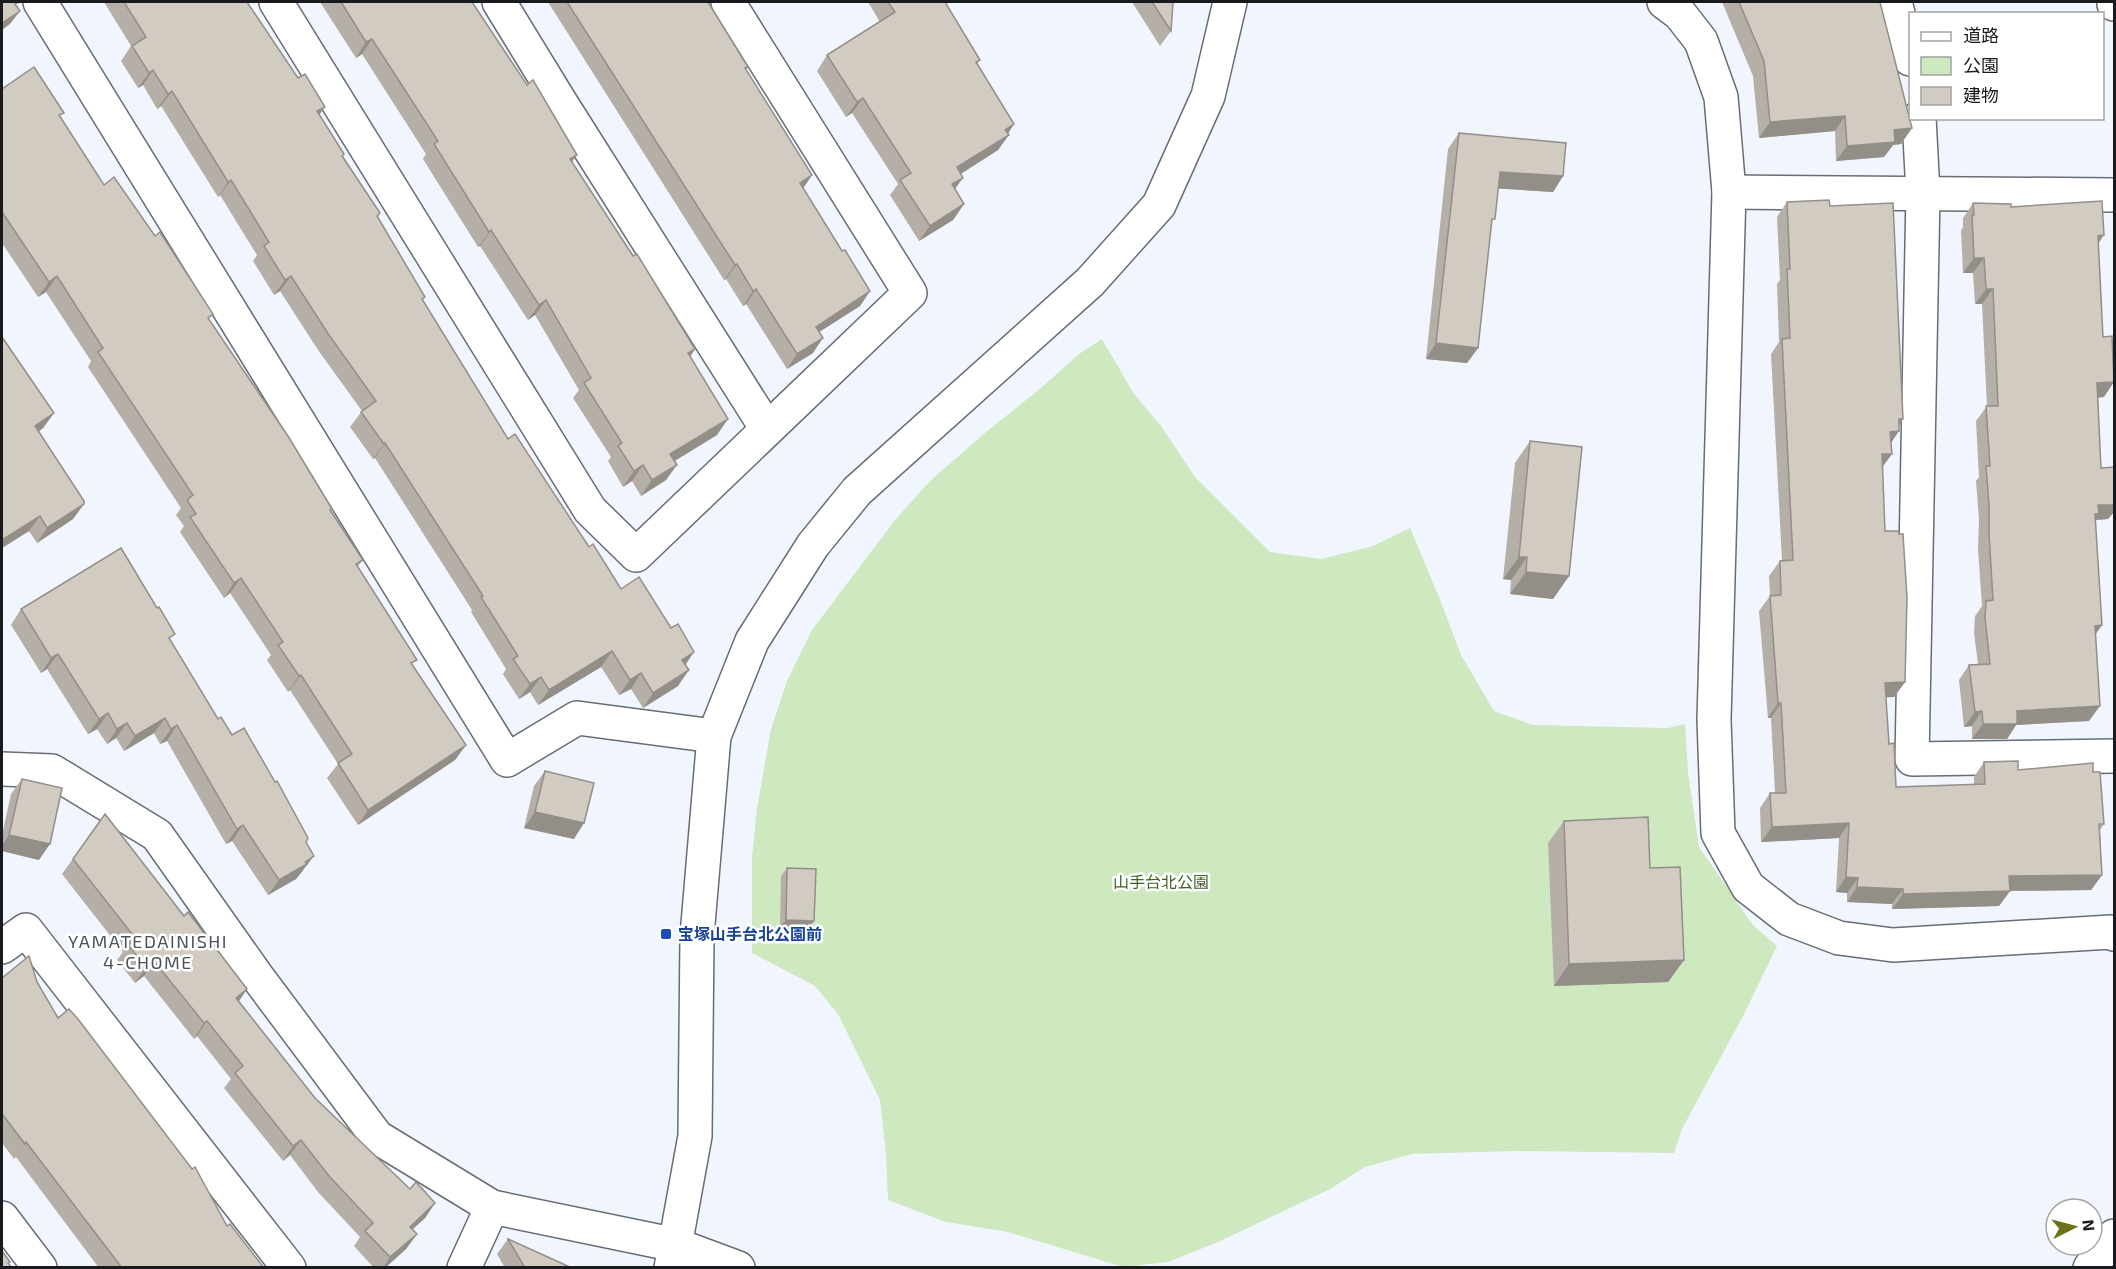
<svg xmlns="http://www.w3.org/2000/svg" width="2116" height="1269" viewBox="0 0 2116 1269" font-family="'Exo 2','Noto Sans JP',sans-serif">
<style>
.green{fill:#cee8c0}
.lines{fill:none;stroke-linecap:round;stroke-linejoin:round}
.minor-casing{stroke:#676d75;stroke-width:36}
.minor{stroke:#fff;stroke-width:33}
.wall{fill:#b5afa7}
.shaded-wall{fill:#938e88}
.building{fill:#d2cbc2;stroke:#938e88;stroke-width:1.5}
.transit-dot{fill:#1a4fb4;stroke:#fff;stroke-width:2}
.labels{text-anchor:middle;stroke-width:5;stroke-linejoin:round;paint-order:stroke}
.park-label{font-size:16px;fill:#3e6325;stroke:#fff}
.transit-label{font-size:16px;font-weight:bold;fill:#164399;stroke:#fff;text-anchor:start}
.neighbourhood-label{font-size:18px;letter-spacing:1.5px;fill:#4c5259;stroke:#fff}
</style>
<rect width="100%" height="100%" fill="#f1f6fe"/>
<polygon class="green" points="1102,339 1134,394 1161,426 1195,477 1270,552 1321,559 1373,546 1410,528 1439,597 1461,655 1494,711 1533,725 1668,728 1685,724 1688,772 1699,847 1753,925 1777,946 1743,1016 1682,1129 1674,1153 1516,1151 1412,1154 1365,1167 1330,1189 1218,1242 1168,1262 1123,1267 1008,1232 946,1222 888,1200 886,1154 880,1100 838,1014 815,986 752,953 752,857 757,808 771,729 787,681 812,630 895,520 929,482 986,432 1041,388 1079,354"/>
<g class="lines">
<defs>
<g id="minor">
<polyline points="40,2 507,760 577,718 714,736"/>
<polyline points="276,2 590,510 636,555 910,293 728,2"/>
<polyline points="499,2 559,100 767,429"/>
<polyline points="1664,2 1680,14 1701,41 1721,97 1729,192 1714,720 1718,833 1748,887 1789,919 1839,938 1893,945 2111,932 2114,934"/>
<polyline points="1895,2 1910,59"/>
<polyline points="2114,2 2114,4"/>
<polyline points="1919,118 1923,193 1912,759 2114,756"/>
<polyline points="1729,192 2114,195"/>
<polyline points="2,769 52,771 157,835 256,975 377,1137 492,1207 676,1245 738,1268"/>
<polyline points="2,947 26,930 289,1268"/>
<polyline points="2,1218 40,1268"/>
<polyline points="464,1268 492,1207"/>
<polyline points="671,1268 695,1136 697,936 714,736 752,641 813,545 857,491 1090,282 1159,205 1208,96 1230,2"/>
<polyline points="2090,1268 2114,1236"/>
</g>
</defs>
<use href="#minor" class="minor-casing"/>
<use href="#minor" class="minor"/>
</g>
<g class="wall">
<polygon points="104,2 247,2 319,114 344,154 343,156 380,213 378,217 423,300 508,439 621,589 685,665 678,686 643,708 631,689 619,695 601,667 538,705 530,692 519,699 503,674 506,669 471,612 472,610 375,458 373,459 350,427 362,411 318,350 280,291 274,295 253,261 257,255 220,195 218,197 161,106 157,109 143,85 138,88 121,61 131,46"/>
<polygon points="320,2 472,2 572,162 695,349 690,357 717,435 674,461 666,480 641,496 632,481 623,487 608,461 611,457 573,398 579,390 535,315 528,320 480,246 478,247 423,159 426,154 362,54 356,58"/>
<polygon points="548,2 708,2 748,67 746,70 812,175 803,188 842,251 870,291 860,306 819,332 813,353 787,369 746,304 743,306 726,279 724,280"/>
<polygon points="868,2 945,2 980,60 977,64 1014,124 998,150 961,174 955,189 964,204 953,220 919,241 890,195 898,184 852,113 846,117 817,71 827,55 880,22"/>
<polygon points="1132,2 1173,2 1171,31 1160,46"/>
<polygon points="1722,2 1880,2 1912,128 1901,144 1893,145 1884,157 1836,161 1835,131 1759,138 1753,76"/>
<polygon points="2,89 60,117 104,185 209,320 363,560 358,566 413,666 466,745 455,760 358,825 327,778 338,764 290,690 288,692 267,660 271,655 230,593 224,598 180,532 184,526 176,515 181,508 88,367 91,361 46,292 38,297 2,243"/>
<polygon points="1459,133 1563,176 1553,192 1498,188 1491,224 1478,348 1467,363 1426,359 1448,149"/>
<polygon points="1787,202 1830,206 1903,419 1899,425 1891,443 1882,467 1885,531 1905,682 1894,697 1886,697 1889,744 1896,787 1974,785 1974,777 1984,762 2018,770 2093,772 2104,824 2100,830 2102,875 2091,890 2010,891 1999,906 1892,909 1892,904 1847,902 1847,893 1836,892 1839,838 1761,842 1760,808 1770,793 1775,793 1771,718 1768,718 1759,611 1770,596 1769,576 1780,561 1782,560 1771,354 1779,342 1777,284 1780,280 1777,217"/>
<polygon points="1973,203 2011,207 2098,244 2104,397 2098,398 2101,468 2115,467 2115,511 2108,519 2095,520 2102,625 2096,634 2089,721 2016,725 2007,739 1972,739 1972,726 1964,727 1959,680 1969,665 1978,664 1974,633 1975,616 1982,606 1978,549 1979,520 1976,481 1979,477 1976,421 1987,406 1982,304 1975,304 1973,273 1963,273 1961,230 1963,227 1963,218"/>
<polygon points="2,337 54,413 43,428 39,431 84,504 73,519 37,543 29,531 2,548"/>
<polygon points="1530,441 1569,576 1553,599 1510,594 1511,580 1503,579 1515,463"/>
<polygon points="21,609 171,641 218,719 232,735 306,842 303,871 301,873 296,879 268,895 232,841 226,844 167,741 160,744 154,733 124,751 116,738 107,744 97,729 88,734 47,669 41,673 11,625"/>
<polygon points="545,771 574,839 524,828 534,786"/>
<polygon points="22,779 39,860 2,851 2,835 11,794"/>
<polygon points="105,814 184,916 247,989 239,1001 315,1098 410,1189 435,1203 425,1218 412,1229 417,1234 406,1249 385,1268 374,1268 354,1246 360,1237 318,1192 290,1155 283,1161 224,1088 231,1079 197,1036 194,1039 144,976 135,983 117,960 123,952 62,874"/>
<polygon points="1564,821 1684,960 1668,982 1554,986 1548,843"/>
<polygon points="787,868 809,928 780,927 781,876"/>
<polygon points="2,978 37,982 58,1018 227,1226 264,1268 99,1268 16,1157 14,1159 2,1143"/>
<polygon points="508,1239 572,1268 505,1268 497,1254"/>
</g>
<g class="shaded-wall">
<polygon points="20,11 10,24 2,30 2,23"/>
<polygon points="372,39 362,54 356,58 366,42"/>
<polygon points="153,70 143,85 138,88 149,73"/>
<polygon points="172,91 161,106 157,109 168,94"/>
<polygon points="863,98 852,113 846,117 857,102"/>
<polygon points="325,107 314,122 317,111"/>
<polygon points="1845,116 1835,131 1759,138 1770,122"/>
<polygon points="1014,124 1005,138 1009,135 998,150 946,183 957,167 1005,130"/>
<polygon points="1912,128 1901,144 1893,145 1884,157 1836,161 1847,146 1894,130"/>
<polygon points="577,155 566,170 570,159"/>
<polygon points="1500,172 1563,176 1553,192 1489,188"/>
<polygon points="812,175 802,190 800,183"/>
<polygon points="963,178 952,193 952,184"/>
<polygon points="231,180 220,195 218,197 228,182"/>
<polygon points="964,204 953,220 919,241 930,226"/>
<polygon points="491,230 480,246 478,247 489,232"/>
<polygon points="2104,235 2094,250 2098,236"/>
<polygon points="1974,258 1984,258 1973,273 1963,273"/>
<polygon points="737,264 726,279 724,280 735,265"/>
<polygon points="57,276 46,292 38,297 49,282"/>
<polygon points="291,276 280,291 274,295 285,280"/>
<polygon points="756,289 746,304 743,306 753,291"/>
<polygon points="1986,289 1993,289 1982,304 1975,304"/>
<polygon points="870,291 860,306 805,341 816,327"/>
<polygon points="546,300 535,315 528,320 539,305"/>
<polygon points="823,338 813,353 787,369 797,354"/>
<polygon points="1436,343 1478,348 1467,363 1426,359"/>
<polygon points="695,349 685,364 688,353"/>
<polygon points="2114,382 2104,397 2087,398 2097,383"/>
<polygon points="54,413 43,428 25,442 35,426"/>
<polygon points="728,419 717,435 660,470 670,454"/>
<polygon points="1899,419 1903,419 1895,432 1899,431 1889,446 1880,447"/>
<polygon points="385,443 375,458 373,459 384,444"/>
<polygon points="1882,454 1892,454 1881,469"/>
<polygon points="643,465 632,481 623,487 634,471"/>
<polygon points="677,465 666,480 641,496 652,480"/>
<polygon points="84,504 73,519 37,543 47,528"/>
<polygon points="2098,505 2115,505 2115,511 2108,519 2095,520 2089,529"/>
<polygon points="40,516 29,531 2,548 2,540"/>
<polygon points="1519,557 1527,557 1511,580 1503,579"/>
<polygon points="1526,572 1569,576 1553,599 1510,594"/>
<polygon points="241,578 230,593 224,598 234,583"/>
<polygon points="2102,625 2091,640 2095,626"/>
<polygon points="612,651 601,667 538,705 549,690"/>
<polygon points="694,652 684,667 682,660"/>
<polygon points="58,654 47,669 41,673 51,658"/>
<polygon points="689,670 678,686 643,708 653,693"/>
<polygon points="641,673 631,689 619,695 630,680"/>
<polygon points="301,675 290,690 288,692 299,676"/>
<polygon points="541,677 530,692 519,699 530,684"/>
<polygon points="1905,682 1894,697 1875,698 1885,683"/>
<polygon points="1778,703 1781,703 1771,718 1768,718"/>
<polygon points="2100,706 2089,721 2016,725 2007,739 1972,739 1983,724 2017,711"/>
<polygon points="1982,711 1972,726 1964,727 1975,712"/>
<polygon points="108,713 97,729 88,734 99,719"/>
<polygon points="165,718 154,733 124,751 135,736"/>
<polygon points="127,723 116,738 107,744 117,729"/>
<polygon points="177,725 167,741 160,744 171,729"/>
<polygon points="466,745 455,760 358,825 368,810"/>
<polygon points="535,812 584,823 574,839 524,828"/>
<polygon points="1849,823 1839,838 1761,842 1772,827"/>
<polygon points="243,825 232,841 226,844 237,829"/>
<polygon points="9,835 50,844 39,860 2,851 2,845"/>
<polygon points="314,856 296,879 268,895 279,880"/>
<polygon points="2102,875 2091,890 1999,891 2009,876"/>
<polygon points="1846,877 1858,878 1847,893 1836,892"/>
<polygon points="1857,887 1903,889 1892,904 1847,902"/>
<polygon points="2010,891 1999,906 1892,909 1903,894"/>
<polygon points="786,920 814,921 809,928 780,927"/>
<polygon points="1684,960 1668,982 1554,986 1569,964"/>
<polygon points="154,961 144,976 135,983 146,967"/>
<polygon points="247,989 236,1005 236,998"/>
<polygon points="207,1021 197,1036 194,1039 204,1023"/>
<polygon points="301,1140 290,1155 283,1161 293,1146"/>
<polygon points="435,1203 425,1218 399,1242 410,1227"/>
<polygon points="417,1234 406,1249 385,1268 383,1268 390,1257"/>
</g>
<g class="building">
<polygon points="2,2 19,2 15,4 20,11 2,23"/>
<polygon points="124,2 247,2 298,78 305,74 325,107 317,111 344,154 342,156 380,213 377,216 425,297 422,299 508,439 515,434 589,547 593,544 621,589 639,577 671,628 678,624 694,652 682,660 689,670 653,693 641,673 630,680 612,651 549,690 541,677 530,684 513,659 518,656 481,597 483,596 385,443 384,444 361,412 376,401 329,335 291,276 285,280 264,246 269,242 231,180 228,182 172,91 168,94 153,70 149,73 132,46 146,37"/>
<polygon points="341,2 472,2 527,85 533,80 577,155 570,159 633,256 637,254 695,349 688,353 728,419 670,454 677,465 652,480 643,465 634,471 618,446 622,443 584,383 591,378 546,300 539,305 491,230 489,232 434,144 438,141 372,39 366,42"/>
<polygon points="567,2 708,2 748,67 745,68 812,175 800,183 842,251 845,250 870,291 816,327 823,338 797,354 756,289 753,291 737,264 735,265"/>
<polygon points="888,2 945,2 980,60 976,62 1014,124 1005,130 1009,135 957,167 963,178 952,184 964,204 930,226 900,180 911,173 863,98 857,102 827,55 895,12"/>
<polygon points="1152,2 1173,2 1171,31"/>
<polygon points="1739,2 1880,2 1912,128 1894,130 1895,142 1847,146 1845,116 1770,122 1764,61"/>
<polygon points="34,67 64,113 59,115 104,185 114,177 155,236 160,232 213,314 208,318 288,436 332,509 330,510 363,560 356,564 417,660 411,663 466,745 368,810 338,763 352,754 301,675 299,676 278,645 283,642 241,578 234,583 190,517 196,514 187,500 193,495 98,352 103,348 57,276 49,282 2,212 2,89"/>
<polygon points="1459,133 1566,143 1563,176 1500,172 1495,219 1492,219 1478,348 1436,343"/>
<polygon points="1829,200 1830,206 1893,203 1903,419 1899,419 1899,431 1890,432 1892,454 1882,454 1885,531 1898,531 1899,534 1903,534 1907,598 1905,682 1885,683 1889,744 1894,743 1896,787 1985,784 1984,762 2018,761 2018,770 2093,763 2093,772 2100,772 2104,824 2099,824 2102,875 2009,876 2010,891 1903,894 1903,889 1857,887 1858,878 1846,877 1849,823 1772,827 1770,793 1786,793 1781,703 1778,703 1770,596 1781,595 1780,561 1793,560 1782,339 1790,338 1787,269 1790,269 1787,202"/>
<polygon points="2102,201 2104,235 2098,236 2103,337 2112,336 2114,382 2097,383 2101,468 2115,467 2115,505 2098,505 2099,514 2095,514 2102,625 2095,626 2100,706 2017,711 2017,724 1983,724 1982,711 1975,712 1969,665 1990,664 1985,618 1986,601 1993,600 1989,534 1989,505 1986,466 1990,466 1986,406 1998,406 1993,289 1986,289 1984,258 1974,258 1972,215 1974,215 1973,203 2011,204 2011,207"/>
<polygon points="2,337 54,413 35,426 84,501 84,504 47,528 40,516 2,540"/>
<polygon points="1530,441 1582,447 1569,576 1526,572 1527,557 1519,557"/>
<polygon points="121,548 157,608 159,607 175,634 169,638 218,719 221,717 232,735 244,728 275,782 277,781 308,838 306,842 314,856 305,862 307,864 279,880 243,825 237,829 177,725 171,729 165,718 135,736 127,723 117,729 108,713 99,719 58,654 51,658 21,609"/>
<polygon points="545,771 594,783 584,823 535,812"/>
<polygon points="22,779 62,788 50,844 9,835"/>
<polygon points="105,814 184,916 188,912 247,989 236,998 315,1098 410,1189 416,1182 435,1203 410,1227 417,1234 390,1257 365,1231 373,1223 329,1176 301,1140 293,1146 235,1073 243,1066 207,1021 204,1023 154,961 146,967 128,945 136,939 73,859"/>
<polygon points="1648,817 1650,868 1680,867 1684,960 1569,964 1564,821"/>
<polygon points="787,868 816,869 814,921 786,920"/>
<polygon points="29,956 37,982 58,1018 69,1009 78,1019 192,1169 195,1167 227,1226 230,1224 264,1268 122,1268 26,1142 25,1144 2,1114 2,978"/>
<polygon points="508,1239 572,1268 525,1268"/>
<polygon points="2,1251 10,1262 8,1263 12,1268 2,1268"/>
</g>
<rect class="transit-dot" x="660" y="928" width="12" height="12" rx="3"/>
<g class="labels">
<g class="park-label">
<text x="1161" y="888">山手台北公園</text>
</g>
<g class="transit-label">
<text x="678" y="940">宝塚山手台北公園前</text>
</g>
<g class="neighbourhood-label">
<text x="148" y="948">YAMATEDAINISHI<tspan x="148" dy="21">4-CHOME</tspan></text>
</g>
</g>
<rect width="2116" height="1269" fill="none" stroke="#181a1e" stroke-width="6"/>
<rect x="1909" y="12" width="195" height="108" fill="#ffffff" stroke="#a3a3a5" stroke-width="1.5"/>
<rect x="1921" y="32" width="30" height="9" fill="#ffffff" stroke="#a3a3a5" stroke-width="1.5"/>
<text x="1963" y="42" font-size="18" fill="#181a1e">道路</text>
<rect x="1921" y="57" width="30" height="18" fill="#cee8c0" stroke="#a3a3a5" stroke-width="1.5"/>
<text x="1963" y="72" font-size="18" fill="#181a1e">公園</text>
<rect x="1921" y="87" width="30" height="18" fill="#d2cbc2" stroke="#a3a3a5" stroke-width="1.5"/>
<text x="1963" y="102" font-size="18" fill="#181a1e">建物</text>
<g transform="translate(2074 1227) rotate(84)"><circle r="28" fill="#ffffff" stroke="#a3a3a5" stroke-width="1.5"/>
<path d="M0-4.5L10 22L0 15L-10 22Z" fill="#6d731b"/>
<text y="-9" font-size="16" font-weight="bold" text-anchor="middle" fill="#181a1e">N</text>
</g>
</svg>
